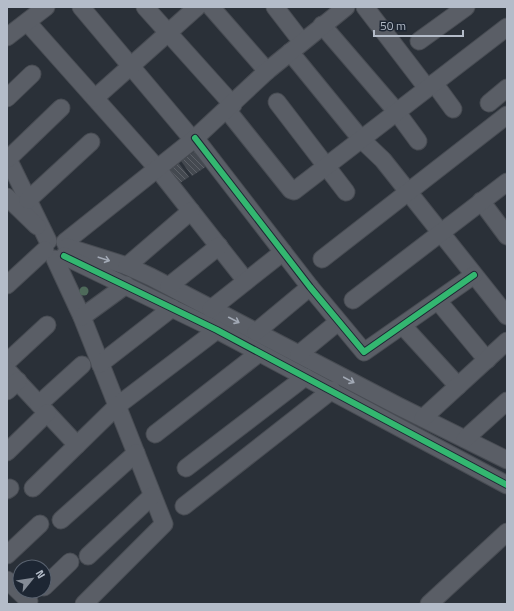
<svg xmlns="http://www.w3.org/2000/svg" width="514" height="611" viewBox="0 0 514 611" font-family="'Titillium Web',sans-serif">
<style>
.building{fill:url(#building-back-hatch)}
.lines{fill:none;stroke-linecap:round;stroke-linejoin:round}
.minor-casing{stroke:#484c53;stroke-width:19}
.minor{stroke:#5a5e66;stroke-width:17}
.cycleway-casing{stroke:#1d2633;stroke-width:8}
.cycleway{stroke:#33b770;stroke-width:6}
.tree{fill:#4e6a5a}
.oneway{stroke:#a2a9b5}
</style>
<defs>
<pattern id="building-back-hatch" width="6" height="6" patternUnits="userSpaceOnUse"><rect width="6" height="6" fill="#444950"/><path d="M-1 5l2 2M0 0l6 6M5-1l2 2" fill="none" stroke="#5d6168"/></pattern>
</defs>
<rect width="100%" height="100%" fill="#2a3038"/>
<g class="building">
<polygon points="199,148 210,164 192,176 181,161"/>
<polygon points="178,162 189,177 174,187 164,173"/>
</g>
<g class="lines">
<defs>
<g id="minor">
<polyline points="81,7 193,140"/>
<polyline points="145,7 233,105"/>
<polyline points="211,7 267,71"/>
<polyline points="275,7 302,42"/>
<polyline points="365,7 427,88"/>
<polyline points="27,22 157,168 246,281"/>
<polyline points="322,25 396,111 418,141"/>
<polyline points="7,37 46,7"/>
<polyline points="419,41 466,7"/>
<polyline points="290,52 361,139 383,160 507,316"/>
<polyline points="434,83 453,109"/>
<polyline points="7,98 32,74"/>
<polyline points="95,98 197,7"/>
<polyline points="277,102 346,192"/>
<polyline points="489,103 507,88"/>
<polyline points="227,110 291,190 294,191 507,27"/>
<polyline points="195,138 310,287 364,352 474,275"/>
<polyline points="7,157 48,241"/>
<polyline points="8,159 61,108"/>
<polyline points="7,197 37,226"/>
<polyline points="28,200 91,142"/>
<polyline points="481,201 507,236"/>
<polyline points="65,242 193,140 267,71 346,7"/>
<polyline points="67,247 127,266 151,277 398,406 507,460"/>
<polyline points="64,256 217,330 507,485"/>
<polyline points="55,259 82,317 164,524 84,604"/>
<polyline points="322,259 507,115"/>
<polyline points="127,266 191,211"/>
<polyline points="7,285 45,250"/>
<polyline points="169,286 219,246"/>
<polyline points="353,300 507,182"/>
<polyline points="438,301 487,360"/>
<polyline points="211,309 283,252"/>
<polyline points="82,317 126,285"/>
<polyline points="403,326 458,386"/>
<polyline points="256,332 310,287"/>
<polyline points="299,354 338,322"/>
<polyline points="7,362 47,325"/>
<polyline points="100,364 172,308"/>
<polyline points="7,370 77,445"/>
<polyline points="7,391 18,381"/>
<polyline points="39,404 82,365"/>
<polyline points="423,418 507,341"/>
<polyline points="155,434 259,353"/>
<polyline points="465,439 507,401"/>
<polyline points="7,452 47,413"/>
<polyline points="186,468 305,377"/>
<polyline points="33,488 117,406 217,330"/>
<polyline points="7,490 10,488"/>
<polyline points="184,506 332,390"/>
<polyline points="61,520 136,453"/>
<polyline points="7,555 40,524"/>
<polyline points="88,556 152,496"/>
<polyline points="7,580 29,601"/>
<polyline points="44,587 70,562"/>
<polyline points="429,604 507,532"/>
</g>
</defs>
<use href="#minor" class="minor-casing"/>
<use href="#minor" class="minor"/>
<defs>
<g id="cycleway">
<polyline points="195,138 310,287 364,352 474,275"/>
<polyline points="64,256 217,330 507,485"/>
</g>
</defs>
<use href="#cycleway" class="cycleway-casing"/>
<use href="#cycleway" class="cycleway"/>
</g>
<circle class="tree" cx="84" cy="291" r="4.5"/>
<defs><path id="oneway-shaft" d="M-6 0H5M1.5-3L5.5 0L1.5 3" fill="none" stroke-width="1.6" stroke-linecap="round" stroke-linejoin="round"/></defs>
<g class="oneway">
<use href="#oneway-shaft" transform="translate(104 259) rotate(18)"/>
<use href="#oneway-shaft" transform="translate(234 320) rotate(27)"/>
<use href="#oneway-shaft" transform="translate(349 380) rotate(28)"/>
</g>
<rect width="514" height="611" fill="none" stroke="#b4bcc9" stroke-width="16"/>
<g transform="translate(32 579) rotate(60)"><circle r="19" fill="#1d2633" stroke="#59626f"/>
<path d="M0-3L7 15L0 10L-7 15Z" fill="#848b96"/>
<text y="-6" font-size="11" font-weight="bold" text-anchor="middle" fill="#b4bcc9">N</text>
</g>
<path d="M374 30v6h89v-6" fill="none" stroke="#b4bcc9" stroke-width="2"/>
<text x="380" y="30" font-size="12" fill="#b4bcc9" stroke="#1d2633" stroke-width="3" paint-order="stroke">50 m</text>
</svg>
